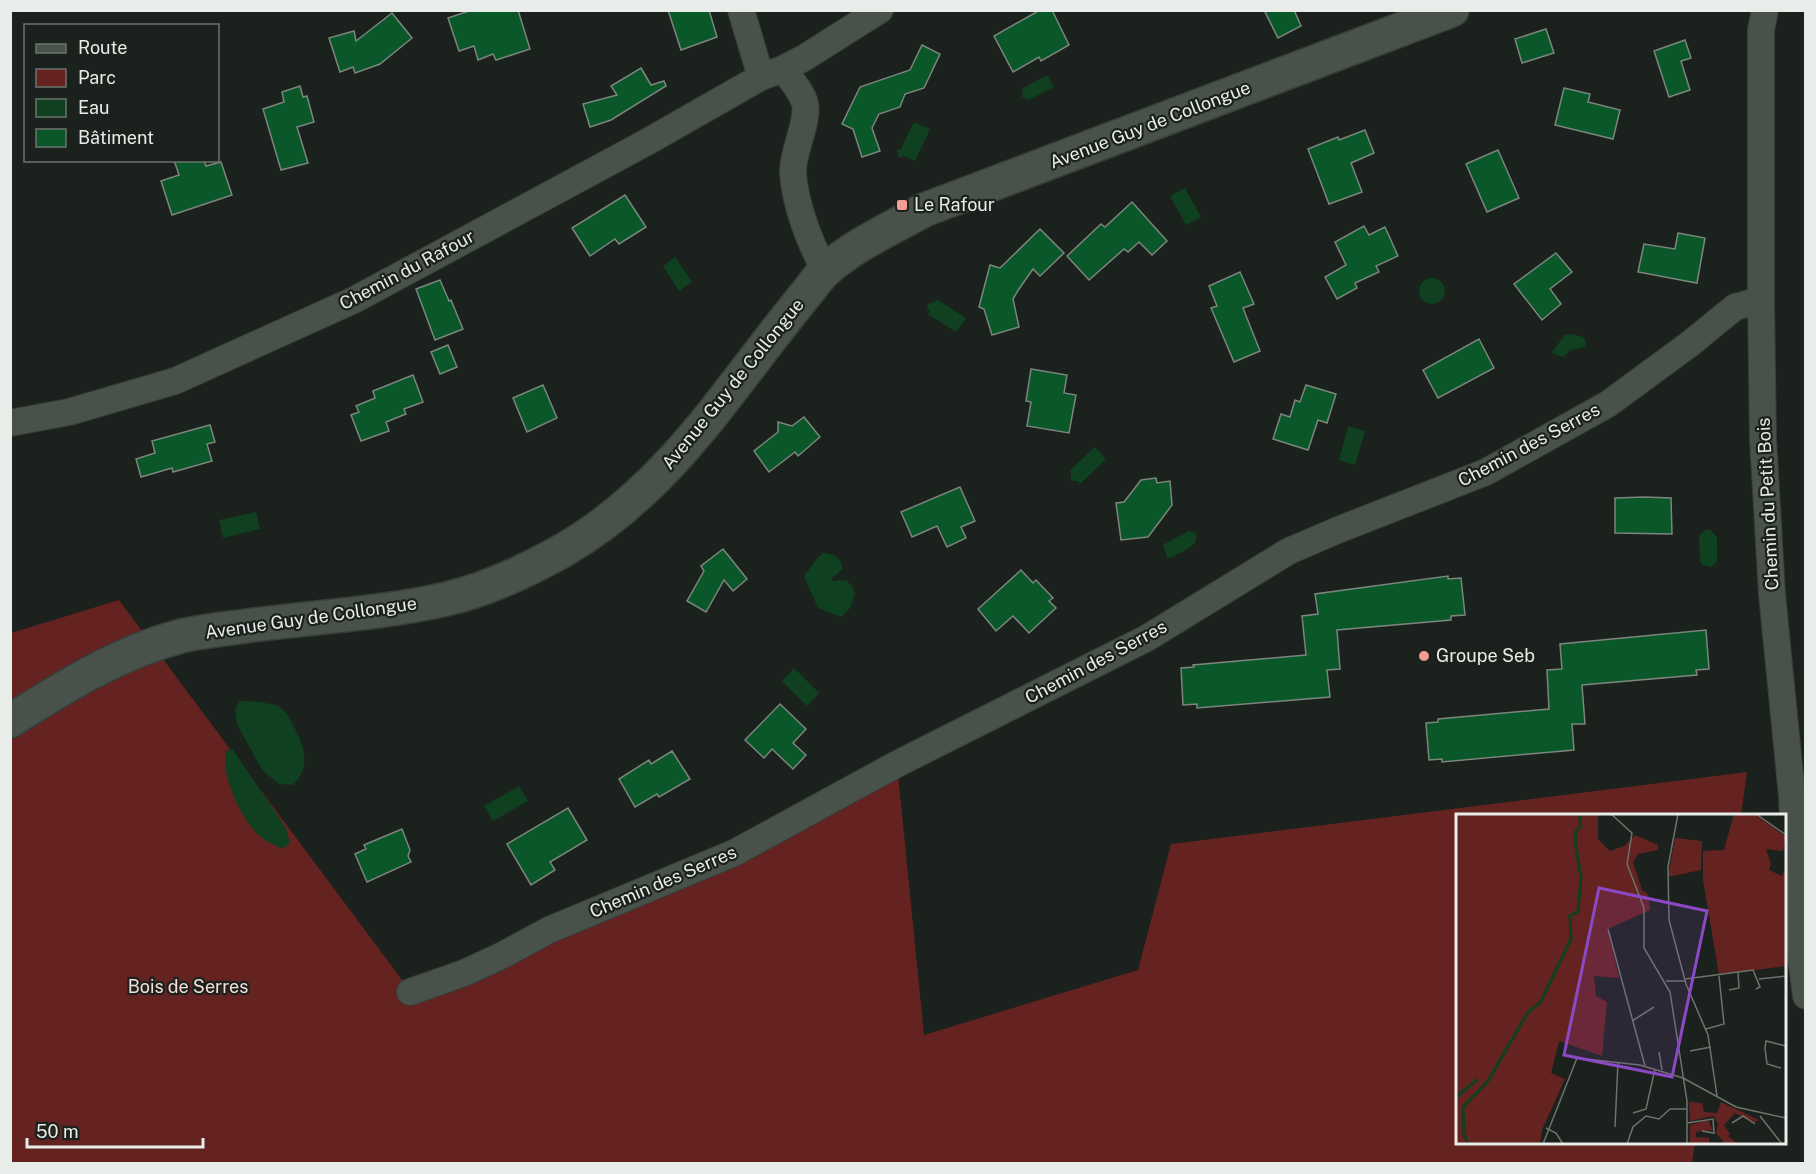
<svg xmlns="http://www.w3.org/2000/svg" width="1816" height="1174" viewBox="0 0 1816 1174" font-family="'Public Sans',sans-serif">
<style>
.green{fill:#642321}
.water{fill:#0f4020}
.building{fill:#0a572a;stroke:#7c857e;stroke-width:1.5}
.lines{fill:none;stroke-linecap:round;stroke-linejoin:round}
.minor-casing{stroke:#383d39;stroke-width:28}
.secondary-casing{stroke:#383d39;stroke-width:36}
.minor{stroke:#49514b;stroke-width:26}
.secondary{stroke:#49514b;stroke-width:33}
.poi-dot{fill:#f59c94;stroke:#1b211c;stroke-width:2}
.labels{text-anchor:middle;stroke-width:4.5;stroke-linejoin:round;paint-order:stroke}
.street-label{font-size:18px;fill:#e9ede9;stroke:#1b211c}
.poi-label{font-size:18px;fill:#e9ede9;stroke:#1b211c;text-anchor:start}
.park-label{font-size:18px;fill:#f8dcd9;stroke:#1b211c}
.inset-river{fill:none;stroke:#0f4020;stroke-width:3}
.inset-road{fill:none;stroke:#6d736e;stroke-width:1.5}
.view{fill:#8c49c5;fill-opacity:0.15;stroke:#8c49c5;stroke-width:3}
.inset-edge{fill:none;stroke:#e9ede9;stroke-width:3}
</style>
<rect width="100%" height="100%" fill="#1b211c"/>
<polygon class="green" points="119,600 411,992 897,764 924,1035 1138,970 1171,844 1747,772 1741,815 1458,816 1458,1142 1695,1143 1692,1163 11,1164 11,633"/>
<g class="water">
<polygon points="1047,75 1054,87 1029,100 1022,97 1023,88"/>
<polygon points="914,122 930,129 915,161 904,156 899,158 897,150 901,149"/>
<polygon points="1185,188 1201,217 1186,225 1170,196"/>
<polygon points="675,257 692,282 679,291 663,266"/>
<circle cx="1432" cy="291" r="13"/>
<polygon points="938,300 966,318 956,332 928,314 930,311 927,308 928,304"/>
<polygon points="1572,334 1583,337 1586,341 1585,347 1570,350 1564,357 1554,354 1552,352 1565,335"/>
<polygon points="1348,426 1365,431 1355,465 1339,460"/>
<polygon points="1095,447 1106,459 1080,484 1078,481 1071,481 1071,474 1069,471"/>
<polygon points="256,512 260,529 223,538 219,520"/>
<polygon points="1705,530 1710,530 1717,537 1717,561 1711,567 1702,565 1700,561 1699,536"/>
<path d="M1188,531L1196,533C1200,547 1180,552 1170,558L1167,557L1163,545Z"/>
<path d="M823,553C836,554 840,557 843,569L831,579L833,581L846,580L852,586L855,593L850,608L841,617L818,608L804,576L818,557Z"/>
<polygon points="794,668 819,693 807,706 782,681"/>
<path d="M240,701C250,701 270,703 278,706C286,710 291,721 295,729C305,748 311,767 293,785L279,784L262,770L237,724L235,709Z"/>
<path d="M227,750H233L286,828L290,844L282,849C276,844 268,843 262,838C243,824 218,772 227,750Z"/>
<polygon points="519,786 528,801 493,821 484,806"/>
</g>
<g class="building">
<polygon points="472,10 518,10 530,49 496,60 493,54 478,60 474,46 459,51 448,18"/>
<polygon points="668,10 709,10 717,37 681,50"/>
<polygon points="1040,10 1052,10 1069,45 1041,61 1039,57 1013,72 994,36"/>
<polygon points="1264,10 1294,10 1301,26 1278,38"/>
<polygon points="392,13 412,38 380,64 355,73 353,67 340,72 329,38 354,31 356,41"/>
<polygon points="1546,29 1554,53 1522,63 1515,39"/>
<polygon points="1685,40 1691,58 1681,61 1690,90 1669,97 1654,51"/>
<polygon points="922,45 940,54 924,88 905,94 900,107 879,114 872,128 880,151 862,157 853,129 842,124 860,87 910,70"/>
<polygon points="641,68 651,85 664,81 666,86 611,120 590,127 583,104 617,95 611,86"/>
<polygon points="300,86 303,97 307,96 314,122 297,127 308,163 281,170 263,109 284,102 282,92"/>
<polygon points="1564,88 1590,94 1588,102 1620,110 1613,139 1555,125"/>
<polygon points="1365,130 1374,153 1351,163 1362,192 1329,204 1308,149 1338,137 1339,140"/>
<polygon points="1498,150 1519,198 1487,212 1466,164"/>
<polygon points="174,160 204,160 206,166 221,162 232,195 172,215 161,181 179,175"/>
<polygon points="625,195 646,227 619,244 615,239 590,256 572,228"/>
<polygon points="1132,202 1167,241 1152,255 1139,242 1128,252 1124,249 1089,280 1067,256 1101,224 1105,227"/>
<polygon points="1364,226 1369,235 1385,227 1398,256 1376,266 1379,272 1355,283 1357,288 1337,299 1325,277 1346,265 1335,242"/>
<polygon points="1040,229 1064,253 1040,276 1033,269 1019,289 1013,299 1019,327 992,335 984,309 979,307 990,265 1000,268"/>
<polygon points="1678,233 1705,238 1697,283 1638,272 1644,244 1675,249"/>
<polygon points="1556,253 1572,272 1550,289 1561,304 1542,320 1514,284"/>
<polygon points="1240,272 1254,304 1243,308 1260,351 1234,362 1211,308 1217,306 1209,286"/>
<polygon points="440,280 449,301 451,300 463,329 435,340 416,289"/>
<polygon points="1479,339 1494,368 1438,398 1423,370"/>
<polygon points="448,345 457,367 440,374 431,352"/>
<polygon points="1031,369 1067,375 1064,393 1076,395 1069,433 1027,426 1031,402 1026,401"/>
<polygon points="413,375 423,402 404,409 406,414 386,422 389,431 361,441 351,415 359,412 356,406 375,398 373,391"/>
<polygon points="543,385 557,418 527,432 513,398"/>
<polygon points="1306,385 1336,394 1327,423 1318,420 1308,450 1273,439 1281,414 1290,417 1295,400 1300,402"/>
<polygon points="804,417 820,437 798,456 795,452 769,472 754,451 778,432 778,422 792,426"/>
<polygon points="210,425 215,442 207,444 212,461 173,472 172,468 141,477 136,459 155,453 152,441"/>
<polygon points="1156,478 1157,483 1170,481 1172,505 1148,537 1121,540 1116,503 1124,502 1141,480"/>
<polygon points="960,487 975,521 961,527 966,538 947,547 937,526 912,537 901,512"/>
<polygon points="1645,497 1671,498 1672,534 1615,533 1615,498"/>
<polygon points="723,549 747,579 733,591 724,580 706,612 687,601 704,571 701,566"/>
<polygon points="1021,570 1033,583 1036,580 1053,598 1049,601 1056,608 1029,633 1013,616 996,631 978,609"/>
<polygon points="1448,576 1448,579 1461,578 1465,615 1451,616 1451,620 1337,630 1340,669 1327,670 1330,697 1197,708 1197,704 1183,705 1181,668 1194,667 1193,665 1306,655 1302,616 1318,614 1315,594"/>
<polygon points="1706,630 1709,669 1696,670 1697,675 1582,685 1585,724 1572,724 1574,750 1442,762 1442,759 1429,760 1426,723 1438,722 1438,719 1549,709 1547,670 1562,669 1560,644"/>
<polygon points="780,704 806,729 793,743 806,755 793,769 772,749 764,758 745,740"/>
<polygon points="672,751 690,779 659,797 657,794 635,807 619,779 649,760 651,764"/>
<polygon points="568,808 587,840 550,862 555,870 531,885 507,844"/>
<polygon points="402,829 410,850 408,856 411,862 367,882 355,854 366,849 364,845"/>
</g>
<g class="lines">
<defs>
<g id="minor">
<polyline points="741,10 761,77"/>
<polyline points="1765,10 1761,30 1761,300 1763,439 1772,594 1792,796 1800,951 1806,996"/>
<path d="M783,69C790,79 802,91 805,104C809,121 792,153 793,173C795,204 810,244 825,270"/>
<polyline points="10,423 69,412 175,381 354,300 647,142 761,77 783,69 804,58 880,10"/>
<polyline points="410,992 464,973 501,956 549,930 734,853 897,764 1147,638 1289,551 1338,530 1486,472 1608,404 1691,343 1735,307 1761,300"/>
</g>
<path id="secondary" d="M10,721C65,686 118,653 181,636C202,631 224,629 246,626C313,617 381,614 446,599C487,590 526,571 562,551C646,503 701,430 758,355C773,335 789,315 805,295C812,287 818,277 826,270C854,245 892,228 924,210L1452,10"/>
</defs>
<use href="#minor" class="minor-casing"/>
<use href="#secondary" class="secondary-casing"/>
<use href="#minor" class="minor"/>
<use href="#secondary" class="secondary"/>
</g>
<g class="poi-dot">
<rect x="896" y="199" width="12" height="12" rx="3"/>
<circle cx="1424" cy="656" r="6"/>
</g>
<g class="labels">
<g class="street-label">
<text transform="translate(1150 125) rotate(-21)" y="6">Avenue Guy de Collongue</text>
<text transform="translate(407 270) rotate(-28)" y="6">Chemin du Rafour</text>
<text transform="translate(733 384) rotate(-51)" y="6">Avenue Guy de Collongue</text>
<text transform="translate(1529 445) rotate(-28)" y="6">Chemin des Serres</text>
<text transform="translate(1768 504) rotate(-93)" y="6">Chemin du Petit Bois</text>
<text transform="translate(311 618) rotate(-8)" y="6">Avenue Guy de Collongue</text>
<text transform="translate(1096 662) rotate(-28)" y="6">Chemin des Serres</text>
<text transform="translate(663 882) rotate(-23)" y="6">Chemin des Serres</text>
</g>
<g class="poi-label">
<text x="914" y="211">Le Rafour</text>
<text x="1436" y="662">Groupe Seb</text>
</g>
<g class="park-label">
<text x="188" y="993">Bois de Serres</text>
</g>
</g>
<g transform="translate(1456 814)">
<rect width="330" height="330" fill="#1b211c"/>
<path d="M0,0H142V25L154,37L168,32L179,21L202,31V36L182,40L177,48L186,76L192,80L194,96L152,115L163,164L138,162L140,182L151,188L146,242L103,227L95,259L109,265L86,316L84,330H0ZM278,0H298L330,23L327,37L310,35L315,50L313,56L326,62L330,53V152L263,161L247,66V37L268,36ZM219,24L246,27L245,56L212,63ZM233,288L246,289L248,298L261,299L265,288L303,306L298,309L279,299L268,311L274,320L272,322L282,330H269L260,319L262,310L258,302L234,307ZM252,306L257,316L240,318V323L253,324V330H234V311Z" fill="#642321"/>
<path class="inset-river" d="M0,283L22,265M12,330L8,320L7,293L32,267L72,198L84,189L115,125L114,102L122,98L125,63L119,28L120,17L125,12L123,0"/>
<path class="inset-road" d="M155,0L176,19L171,50L188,94V134L214,178L231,287V330M222,0L212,53L213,106L230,170L252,221L261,282M300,0L330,21M152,115L189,252M229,165L297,156L304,173L300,175M303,165L330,162M210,167H229M273,176L283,174L282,158M176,207L198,193M250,215L268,210L263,162M234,237L255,233M203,238L206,256M325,254L311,250L309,234L310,227L330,232M227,264L280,293L330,304M177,299L190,295L199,255M304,302L326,330M231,309L257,305L258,319L246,317M276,309L287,302L299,310M159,313L162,248M90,314L100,319L107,330M87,330L121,244L184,251L227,264M171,330L177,313L190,302L203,305L214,295H230"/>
<path class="view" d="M143,74L251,97L216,263L108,241Z"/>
<rect width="330" height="330" class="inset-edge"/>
</g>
<rect width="1816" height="1174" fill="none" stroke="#e9ede9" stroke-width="24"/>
<rect x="24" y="24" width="195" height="138" fill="#1b211c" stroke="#6d736e" stroke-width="1.5"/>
<rect x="36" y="44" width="30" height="9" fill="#49514b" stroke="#6d736e" stroke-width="1.5"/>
<text x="78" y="54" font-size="18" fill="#e9ede9">Route</text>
<rect x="36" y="69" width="30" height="18" fill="#642321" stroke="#6d736e" stroke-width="1.5"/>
<text x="78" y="84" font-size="18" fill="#e9ede9">Parc</text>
<rect x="36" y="99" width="30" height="18" fill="#0f4020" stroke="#6d736e" stroke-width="1.5"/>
<text x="78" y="114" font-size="18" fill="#e9ede9">Eau</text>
<rect x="36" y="129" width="30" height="18" fill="#0a572a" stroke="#6d736e" stroke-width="1.5"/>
<text x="78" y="144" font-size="18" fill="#e9ede9">Bâtiment</text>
<path d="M27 1138v9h176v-9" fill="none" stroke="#e9ede9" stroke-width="3"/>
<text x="36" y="1138" font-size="18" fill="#e9ede9" stroke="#1b211c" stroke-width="4.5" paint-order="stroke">50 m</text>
</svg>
